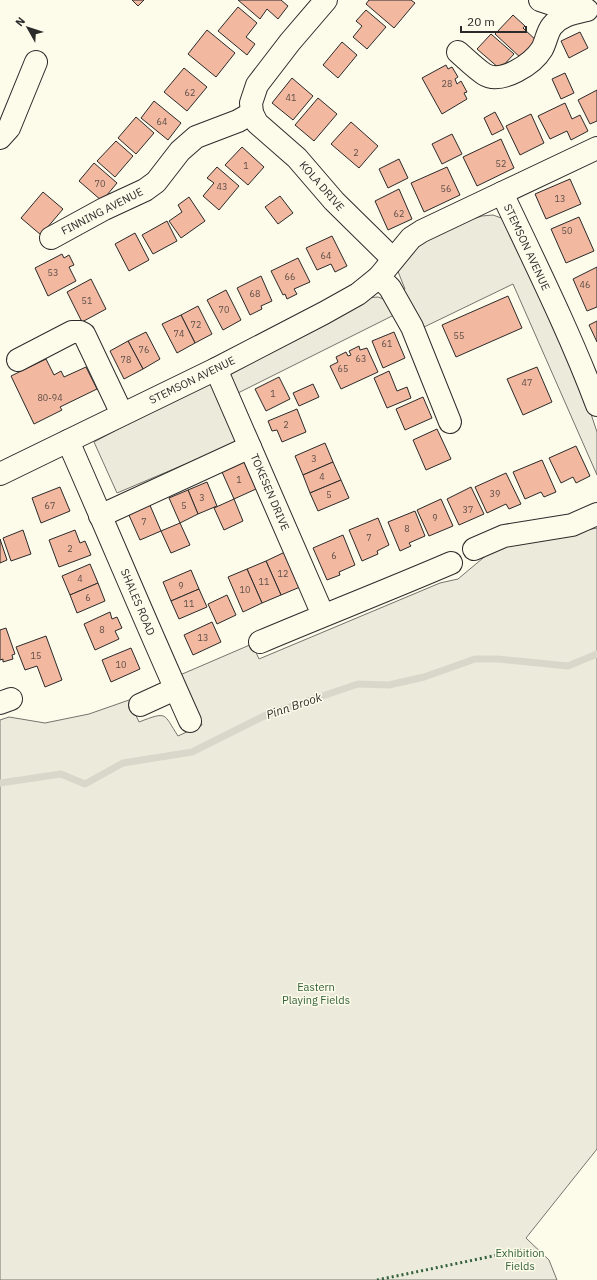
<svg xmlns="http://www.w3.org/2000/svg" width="597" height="1280" viewBox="0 0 597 1280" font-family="'IBM Plex Sans',sans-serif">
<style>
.green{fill:#ecebdb;stroke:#74746e}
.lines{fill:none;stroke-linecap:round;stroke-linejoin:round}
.stream{stroke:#d8d7c9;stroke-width:7}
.building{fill:#f2b8a0;stroke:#2b2b2b}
.minor-casing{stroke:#2b2b2b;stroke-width:24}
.minor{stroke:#fdfbea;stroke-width:22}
.hedge{stroke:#34623c;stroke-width:3;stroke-dasharray:2 3;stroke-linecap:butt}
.labels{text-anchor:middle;stroke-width:3;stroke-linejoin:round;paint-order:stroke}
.number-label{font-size:9px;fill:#5d4e48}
.street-label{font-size:11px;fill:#2b2b2b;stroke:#fdfbea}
.park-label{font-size:11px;fill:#34623c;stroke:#fdfbea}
.water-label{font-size:12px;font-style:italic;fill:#2b2b2b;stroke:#fdfbea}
</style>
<rect width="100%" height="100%" fill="#fdfbea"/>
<g class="green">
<polygon points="493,215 504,219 588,405 597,432 597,475 513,284 422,328 412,306 220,402 240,441 117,493 94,442 365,298 378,297 389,301 405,289 397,269 408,250 467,221 482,216"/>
<path d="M597,528V1149L526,1238L549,1260L557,1280H0V720L9,717L45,723L89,714L129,700L139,722C168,711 163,713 178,736L202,725L180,675L252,644L259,659L440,583L458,579L495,548Z"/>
</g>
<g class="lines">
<polyline class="stream" points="0,783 61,774 85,784 123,763 192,752 266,715 358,684 389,685 424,677 475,659 497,659 568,666 597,654"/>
</g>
<g class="building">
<polygon points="132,0 144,0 138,6"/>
<polygon points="238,0 281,0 288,6 278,19 267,9 260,19"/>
<polygon points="369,0 411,0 415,3 394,28 366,4"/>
<polygon points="238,7 257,23 246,37 255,44 247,55 218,31"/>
<polygon points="366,10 386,27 367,49 353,37 362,26 356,21"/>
<polygon points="513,15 525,26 523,28 538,42 522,59 495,34"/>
<polygon points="207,30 235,53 216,77 188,54"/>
<polygon points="580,32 588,48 569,58 561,41"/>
<polygon points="491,34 514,54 500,69 477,49"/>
<polygon points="342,42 357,55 338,78 323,65"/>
<polygon points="446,65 448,69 452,67 458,77 455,79 457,84 461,81 467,92 464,93 467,99 442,114 422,78"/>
<polygon points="184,68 207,87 187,111 164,92"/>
<polygon points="565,73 574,93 561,99 552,79"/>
<polygon points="292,78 313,96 293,120 272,103"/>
<polygon points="597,90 597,121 590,124 578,100"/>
<polygon points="318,98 337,114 314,141 295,125"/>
<polygon points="154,101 181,123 168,140 141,118"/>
<polygon points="565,103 572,119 580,115 588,131 571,140 567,131 550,139 538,116"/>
<polygon points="495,112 504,129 492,135 484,118"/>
<polygon points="531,114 544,143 520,155 506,126"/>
<polygon points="136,117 154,133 136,154 118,138"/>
<polygon points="351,122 378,146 359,168 331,144"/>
<polygon points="452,134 462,154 442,164 432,144"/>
<polygon points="501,139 514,168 477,186 463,157"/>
<polygon points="116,141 133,156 115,177 97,161"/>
<polygon points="242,147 264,167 248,185 225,165"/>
<polygon points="399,159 408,178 388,188 379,169"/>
<polygon points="94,163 117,183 102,201 79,181"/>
<polygon points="217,167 239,186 219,210 203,196 214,183 207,178"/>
<polygon points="447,167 460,195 424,212 411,183"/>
<polygon points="570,179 581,204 546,219 535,194"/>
<polygon points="399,189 412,219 388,230 375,201"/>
<polygon points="43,192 63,209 41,235 21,218"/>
<polygon points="280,196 293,213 278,224 265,207"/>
<polygon points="189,197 205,221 181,238 169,221 182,212 178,205"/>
<polygon points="579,217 594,251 566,263 551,229"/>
<polygon points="167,221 177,241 153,254 142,235"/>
<polygon points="135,233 149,260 129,271 115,244"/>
<polygon points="332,236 347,266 335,272 331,264 317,270 306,248"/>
<polygon points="62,254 64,258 69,255 74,265 69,267 76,281 48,296 35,268"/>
<polygon points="298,258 310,282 294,289 297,294 287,299 285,294 283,295 271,271"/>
<polygon points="597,267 597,307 587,311 573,279"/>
<polygon points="261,276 272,301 261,306 262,309 250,315 237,288"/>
<polygon points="91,279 106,309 82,322 67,292"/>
<polygon points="226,290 241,320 223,330 207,300"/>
<polygon points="508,296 522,328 456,357 442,325"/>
<polygon points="198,306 212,334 195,343 181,315"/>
<polygon points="181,315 195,343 177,353 162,324"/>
<polygon points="597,321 597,342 589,325"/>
<polygon points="146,332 160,359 143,369 128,341"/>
<polygon points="394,332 405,358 383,368 372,341"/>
<polygon points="128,341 143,369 124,379 110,351"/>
<polygon points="359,346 360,350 367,348 378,372 341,389 330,366 338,362 336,357 346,352 348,356 351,355 349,351"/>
<polygon points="46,359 54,375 61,371 64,377 86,367 97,389 60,407 62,410 34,424 11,376"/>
<polygon points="537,367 552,402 523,415 507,379"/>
<polygon points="389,371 397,391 407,387 411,398 387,408 374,378"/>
<polygon points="279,377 290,399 266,411 255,389"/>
<polygon points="313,384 319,397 299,406 293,393"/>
<polygon points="423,397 432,418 405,430 396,409"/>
<polygon points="297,409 306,432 282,442 277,430 272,431 268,421"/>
<polygon points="437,429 451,459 426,470 413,440"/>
<polygon points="325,443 333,462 303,475 295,456"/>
<polygon points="576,446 590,476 576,483 573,477 561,483 549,458"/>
<polygon points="542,460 556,492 544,497 541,492 525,499 513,472"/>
<polygon points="244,462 256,489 234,499 222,472"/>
<polygon points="333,462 341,480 310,493 303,475"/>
<polygon points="506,473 521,504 509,509 506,504 487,513 475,487"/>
<polygon points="341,480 349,498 318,511 310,493"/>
<polygon points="207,482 217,506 198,514 188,490"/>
<polygon points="60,487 70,511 41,523 32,498"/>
<polygon points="471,487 484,514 459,525 447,499"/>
<polygon points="188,490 198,514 180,523 169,498"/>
<polygon points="234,499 243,521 224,530 214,508"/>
<polygon points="441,499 453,526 429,536 417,510"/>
<polygon points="149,503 161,531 140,540 128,513"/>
<polygon points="415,511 425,536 409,543 411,546 400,551 388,522"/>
<polygon points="378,518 389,545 377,551 378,554 362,561 349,530"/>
<polygon points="180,523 190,545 171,553 161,531"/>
<polygon points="23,530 31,554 11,561 3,538"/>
<polygon points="75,530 80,543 85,541 91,555 59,567 49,540"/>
<polygon points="343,535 355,565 339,572 340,575 327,580 313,548"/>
<polygon points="0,539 7,560 0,563"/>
<polygon points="285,552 300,587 281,595 266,561"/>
<polygon points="266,561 281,595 262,603 247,569"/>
<polygon points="90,564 98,583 70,595 62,576"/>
<polygon points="247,569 262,603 243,612 228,577"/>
<polygon points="191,570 199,589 171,601 163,582"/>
<polygon points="98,583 105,601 77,613 70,595"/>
<polygon points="199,589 207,607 179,619 171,601"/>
<polygon points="227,595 236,615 217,624 208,604"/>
<polygon points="110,612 112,619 117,617 122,628 115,631 119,639 95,650 84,624"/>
<polygon points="212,622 221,642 193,655 184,635"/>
<polygon points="6,628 15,654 12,655 13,659 3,662 3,659 0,660 0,630"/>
<polygon points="46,636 62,680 45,687 37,666 25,670 16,647"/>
<polygon points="131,648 140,669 111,682 102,660"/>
</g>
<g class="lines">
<defs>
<g id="minor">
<polyline points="326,0 290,42 257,85 251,103 252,113 257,123 297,158 334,201 393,259"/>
<polyline points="540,0 558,6 583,9"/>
<path d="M458,52C466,59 475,68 484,74C501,85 533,64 542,49C546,42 547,32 552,26C561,15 574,13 587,10"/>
<polyline points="0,138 9,128 36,62"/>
<polyline points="502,193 597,148"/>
<polyline points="51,238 104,209 145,190 156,182 180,151 196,137 238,121 252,113"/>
<polyline points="379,277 390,288 412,327 450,422"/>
<polyline points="18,360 72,332 80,332 84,334 122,414"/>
<polyline points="216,369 323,615"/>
<path d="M68,441C109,534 148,628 190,721"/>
<path d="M0,474L216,369L324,313L358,294L379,277L411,238L422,231L502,193C535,263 570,333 597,405"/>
<polyline points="100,516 250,447"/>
<polyline points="474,549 504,536 572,525 597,514"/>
<path d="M260,642C324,615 388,590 451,563"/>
<polyline points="0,703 11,699"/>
<polyline points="140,705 175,689"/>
</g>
</defs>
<use href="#minor" class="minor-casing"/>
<use href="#minor" class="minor"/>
<polyline class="hedge" points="377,1280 522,1250"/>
</g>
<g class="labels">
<g class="number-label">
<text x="447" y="87">28</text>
<text x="190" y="96">62</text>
<text x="291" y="101">41</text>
<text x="162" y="125">64</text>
<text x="356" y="156">2</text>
<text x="501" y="167">52</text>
<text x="246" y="169">1</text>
<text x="100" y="187">70</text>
<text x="222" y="190">43</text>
<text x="446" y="192">56</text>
<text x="560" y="202">13</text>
<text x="399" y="217">62</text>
<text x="567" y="234">50</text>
<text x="326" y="259">64</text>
<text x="53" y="276">53</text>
<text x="290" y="280">66</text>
<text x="585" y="288">46</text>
<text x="255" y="297">68</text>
<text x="87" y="304">51</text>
<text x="224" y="313">70</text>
<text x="196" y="328">72</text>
<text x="179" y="337">74</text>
<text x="459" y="339">55</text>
<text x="387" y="347">61</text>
<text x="144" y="353">76</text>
<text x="361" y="362">63</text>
<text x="126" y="363">78</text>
<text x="343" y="372">65</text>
<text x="527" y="386">47</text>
<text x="273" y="397">1</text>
<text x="50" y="401">80-94</text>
<text x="286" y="428">2</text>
<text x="314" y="462">3</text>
<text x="322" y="480">4</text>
<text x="239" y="483">1</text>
<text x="495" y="497">39</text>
<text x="329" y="498">5</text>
<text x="202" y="501">3</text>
<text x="50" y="509">67</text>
<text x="184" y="509">5</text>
<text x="468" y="513">37</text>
<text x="435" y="521">9</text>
<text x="144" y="525">7</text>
<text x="407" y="532">8</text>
<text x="369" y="541">7</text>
<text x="70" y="552">2</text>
<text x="334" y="559">6</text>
<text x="283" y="577">12</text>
<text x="80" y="582">4</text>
<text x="264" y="585">11</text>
<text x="181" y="589">9</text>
<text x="245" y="593">10</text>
<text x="88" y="601">6</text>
<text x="189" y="607">11</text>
<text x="102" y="633">8</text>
<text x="203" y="641">13</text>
<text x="36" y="659">15</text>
<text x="121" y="668">10</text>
</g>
<g class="street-label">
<text transform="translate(322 186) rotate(49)" y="4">KOLA DRIVE</text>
<text transform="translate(102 211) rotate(-27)" y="4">FINNING AVENUE</text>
<text transform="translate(527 247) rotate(65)" y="4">STEMSON AVENUE</text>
<text transform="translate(192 380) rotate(-26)" y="4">STEMSON AVENUE</text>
<text transform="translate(270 492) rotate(67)" y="4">TOKESEN DRIVE</text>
<text transform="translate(138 602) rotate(67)" y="4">SHALES ROAD</text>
</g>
<g class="park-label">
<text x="316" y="991">Eastern<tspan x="316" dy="13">Playing Fields</tspan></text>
<text x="520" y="1257">Exhibition<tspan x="520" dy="13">Fields</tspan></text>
</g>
<g class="water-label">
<text transform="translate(294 706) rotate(-19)" y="4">Pinn Brook</text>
</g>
</g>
<g transform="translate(28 28) rotate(309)" stroke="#fdfbea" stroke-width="3" paint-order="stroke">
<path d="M0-3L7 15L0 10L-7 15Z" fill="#2b2b2b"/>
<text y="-6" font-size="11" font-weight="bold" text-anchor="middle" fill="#2b2b2b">N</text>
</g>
<path d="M461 26v6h65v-6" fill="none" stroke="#2b2b2b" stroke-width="2"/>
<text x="467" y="26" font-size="12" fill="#2b2b2b" stroke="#fdfbea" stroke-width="3" paint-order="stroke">20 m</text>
</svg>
